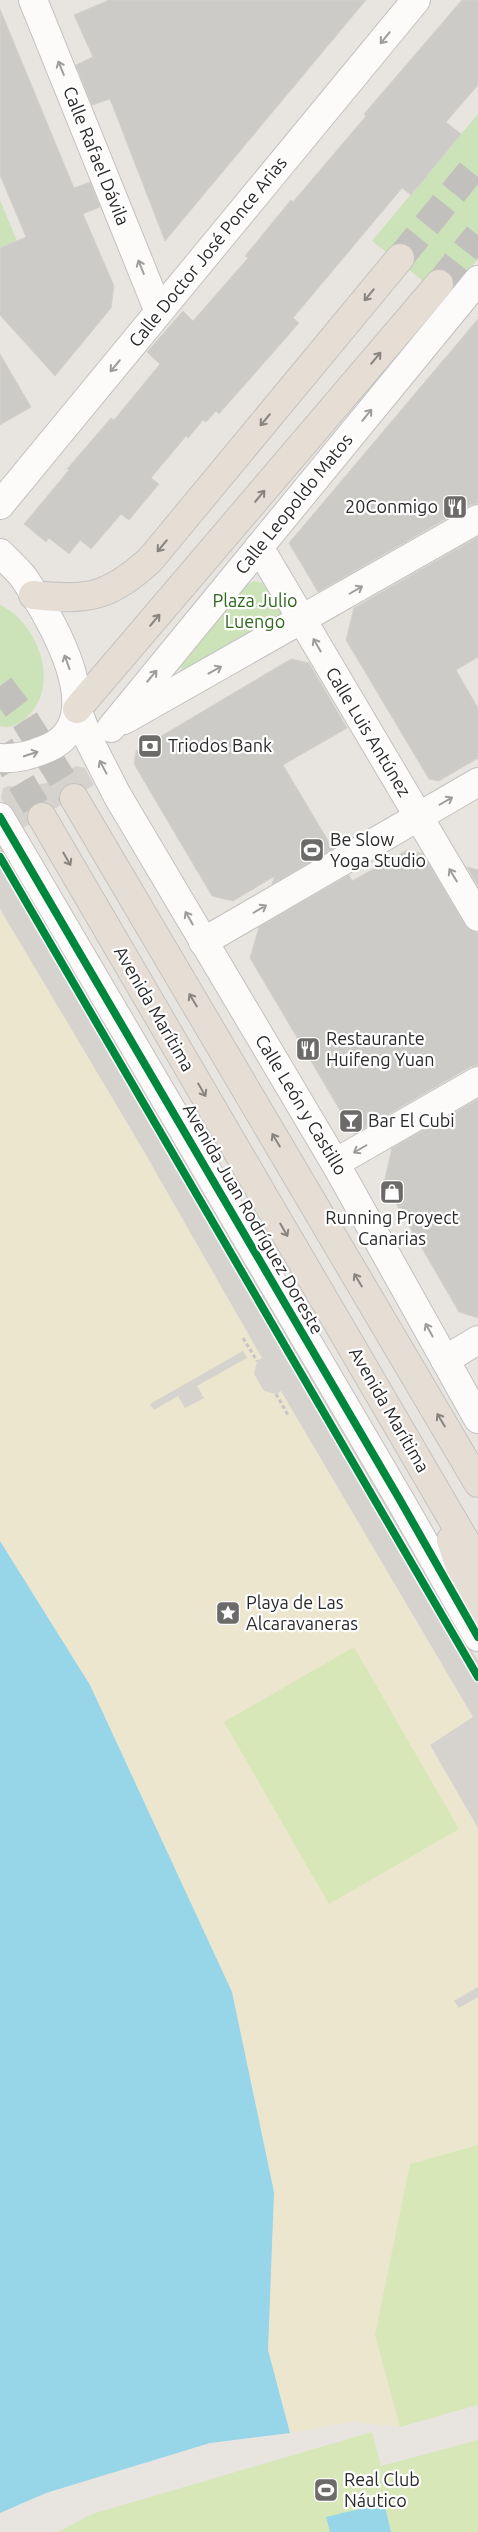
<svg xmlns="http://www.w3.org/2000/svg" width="478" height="2532" viewBox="0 0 478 2532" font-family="Ubuntu,sans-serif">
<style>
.green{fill:#cce3ba}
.sand{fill:#ece6cf}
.pitch{fill:#d7e7b8}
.plaza{fill:#d6d3ce}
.water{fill:#96d6e8}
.building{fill:#cdcbc7;stroke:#d3d1cc}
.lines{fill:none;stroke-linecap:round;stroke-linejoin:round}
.trunk-tunnel{stroke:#c2c0bc;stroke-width:28;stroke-dasharray:28 14;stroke-linecap:butt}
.minor-casing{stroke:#c2c1c1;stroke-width:30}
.tertiary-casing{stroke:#c2c1c1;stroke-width:30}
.trunk-casing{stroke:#c4c3c1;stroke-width:30}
.path{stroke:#c6c6c5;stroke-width:3;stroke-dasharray:4 2.5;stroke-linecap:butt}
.minor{stroke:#fcfbfa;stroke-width:28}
.tertiary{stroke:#fcfbfa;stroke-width:28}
.trunk{stroke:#e6ded4;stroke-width:28}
.cycleway-casing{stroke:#fff;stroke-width:11}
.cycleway{stroke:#00873e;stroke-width:8}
.oneway{stroke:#9e9d9c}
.oneway2{stroke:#88847f}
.labels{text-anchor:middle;stroke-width:4.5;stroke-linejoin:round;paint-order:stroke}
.street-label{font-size:18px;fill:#2a2a2a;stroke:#fff}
.poi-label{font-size:18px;fill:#2a2a2a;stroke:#fff;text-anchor:start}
.park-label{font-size:18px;fill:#2e661c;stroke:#fff}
</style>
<rect width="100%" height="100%" fill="#e8e5e0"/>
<g class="green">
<polygon points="478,114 478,259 446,299 372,241"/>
<polygon points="0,200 17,241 0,248"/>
<polygon points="254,581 262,583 285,616 182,673 181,666 246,586"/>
<path d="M0,605C38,622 61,685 28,716C20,724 11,729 0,726Z"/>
</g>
<polygon class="sand" points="0,909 142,1148 262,1358 257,1361 254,1374 264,1391 276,1394 281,1391 473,1718 430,1745 478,1828 478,2145 410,2164 375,2335 400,2427 352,2422 290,2433 268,2350 274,2192 232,1992 90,1685 0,1541"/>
<g class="pitch">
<polygon points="354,1647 459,1829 329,1904 224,1722"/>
<polygon points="478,2145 478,2405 400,2427 375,2335 410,2164"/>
<polygon points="372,2432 381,2466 478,2440 478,2532 58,2532 92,2514"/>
</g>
<g class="plaza">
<polygon points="76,766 85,768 94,785 20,830 1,798 3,788 8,786 22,787 46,783"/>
<polygon points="0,845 8,856 478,1661 478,1828 430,1745 473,1717 281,1391 276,1394 264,1391 254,1374 257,1361 262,1358 142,1148 0,909"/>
<polygon points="243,1351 247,1358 197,1386 204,1398 185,1408 178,1396 154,1410 150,1404"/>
<polygon points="478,1987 478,1997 459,2008 454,2001"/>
</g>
<g class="water">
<polygon points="0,1541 90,1685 232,1992 274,2192 268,2350 290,2433 210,2443 46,2493 0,2513"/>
<polygon points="384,2503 391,2532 330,2532 326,2517"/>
</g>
<g class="building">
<polygon points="109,0 366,0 165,241 110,99 92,105 76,65 93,57 74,15"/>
<polygon points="462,0 478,0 478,85 446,122 461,134 411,195 402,188 293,318 299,323 219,414 216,411 206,422 203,420 188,438 186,436 151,478 159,484 129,520 121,514 91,549 80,540 69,554 49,538 46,542 24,524 69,470 67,469 111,418 114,420 160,364 147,352 183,311 193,321 248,258 245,256 291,200 293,202 366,116 364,114"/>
<polygon points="0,9 74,188 90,182 100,207 83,214 114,286 111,308 55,376 0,315 0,248 26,237 0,175"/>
<polygon points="478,319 478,503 470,505 318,592 289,543"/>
<polygon points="0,354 31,407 0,425"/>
<polygon points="478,537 478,657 456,670 478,708 478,758 439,781 429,779 346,640 354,608"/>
<polygon points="291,659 309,663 347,728 283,765 333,849 272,884 275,876 233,901 212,896 134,764 136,751"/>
<polygon points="407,850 423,854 465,925 470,930 478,933 478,1065 470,1067 354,1134 250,958 259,927 349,875 352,881"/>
<polygon points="467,867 478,870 478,886"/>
<polygon points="478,1099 478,1318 459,1312 384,1183 392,1148"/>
</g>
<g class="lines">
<g class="trunk-tunnel">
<polyline points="400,258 478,162"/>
<polyline points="439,284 478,235"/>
<polyline points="0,686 20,712 74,798"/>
<polyline points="0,746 42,817"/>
</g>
<defs>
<g id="minor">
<polyline points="33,0 159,312"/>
<polyline points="0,505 416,0"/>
<polyline points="259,547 478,917"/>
<polyline points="124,720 478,519"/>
<polyline points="111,728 478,280"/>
<polyline points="203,942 478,782"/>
<polyline points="335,1163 478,1081"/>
<polyline points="445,1360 478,1340"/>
</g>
<g id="tertiary">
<path d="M0,553C8,561 17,569 24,578C49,616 113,719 48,748C31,755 18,759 0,758"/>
<polyline points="77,709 89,740 117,795 335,1163 478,1419"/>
<polyline points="0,817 400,1500 478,1637"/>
</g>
<g id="trunk">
<path d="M33,595C89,601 109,597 150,560L400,258"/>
<polyline points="77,709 439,284"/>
<polyline points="74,798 478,1483"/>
<polyline points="42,817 478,1563"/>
<polyline points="451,1540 478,1621"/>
</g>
</defs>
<use href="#minor" class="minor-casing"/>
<use href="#tertiary" class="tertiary-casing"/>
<use href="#trunk" class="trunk-casing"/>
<g class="path">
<polyline points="243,1338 257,1361"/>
<polyline points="276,1394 288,1415"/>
</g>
<use href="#minor" class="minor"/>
<use href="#tertiary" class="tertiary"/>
<use href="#trunk" class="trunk"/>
<defs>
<g id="cycleway">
<polyline points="0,817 400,1500 478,1637"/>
<polyline points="0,857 478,1677"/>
</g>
</defs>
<use href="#cycleway" class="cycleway-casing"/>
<use href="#cycleway" class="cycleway"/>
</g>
<defs><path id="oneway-shaft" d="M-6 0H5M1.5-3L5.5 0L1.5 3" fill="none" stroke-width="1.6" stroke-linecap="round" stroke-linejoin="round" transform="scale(1.25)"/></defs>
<g class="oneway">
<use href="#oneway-shaft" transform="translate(385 38) rotate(129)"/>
<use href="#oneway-shaft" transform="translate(61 68) rotate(-112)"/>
<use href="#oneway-shaft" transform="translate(141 267) rotate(-112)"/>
<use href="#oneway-shaft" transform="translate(115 366) rotate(130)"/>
<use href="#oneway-shaft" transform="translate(367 415) rotate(-51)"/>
<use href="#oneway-shaft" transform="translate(356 590) rotate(-30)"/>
<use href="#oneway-shaft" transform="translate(317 645) rotate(-120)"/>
<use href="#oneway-shaft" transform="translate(67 662) rotate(-110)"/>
<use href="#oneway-shaft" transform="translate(215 670) rotate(-29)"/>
<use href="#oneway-shaft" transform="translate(152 676) rotate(-50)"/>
<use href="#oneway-shaft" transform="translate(31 754) rotate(-18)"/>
<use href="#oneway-shaft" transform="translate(103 767) rotate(-118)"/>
<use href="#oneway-shaft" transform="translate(446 801) rotate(-30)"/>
<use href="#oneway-shaft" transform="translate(453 875) rotate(-121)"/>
<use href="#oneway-shaft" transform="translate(260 909) rotate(-30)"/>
<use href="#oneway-shaft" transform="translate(189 918) rotate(-120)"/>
<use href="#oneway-shaft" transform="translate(360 1149) rotate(150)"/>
<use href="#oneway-shaft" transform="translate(429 1330) rotate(-119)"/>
</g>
<g class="oneway2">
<use href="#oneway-shaft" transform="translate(369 295) rotate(130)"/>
<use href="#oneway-shaft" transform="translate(376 358) rotate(-50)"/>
<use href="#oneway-shaft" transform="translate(265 420) rotate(130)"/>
<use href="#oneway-shaft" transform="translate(260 496) rotate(-50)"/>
<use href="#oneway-shaft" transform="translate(162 546) rotate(130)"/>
<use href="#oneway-shaft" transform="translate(155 620) rotate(-50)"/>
<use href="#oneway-shaft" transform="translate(67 859) rotate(60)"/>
<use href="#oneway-shaft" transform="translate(193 1000) rotate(-121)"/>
<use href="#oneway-shaft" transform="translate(202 1090) rotate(60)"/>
<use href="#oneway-shaft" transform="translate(276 1140) rotate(-121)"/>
<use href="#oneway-shaft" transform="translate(284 1230) rotate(60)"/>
<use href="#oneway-shaft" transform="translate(358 1280) rotate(-121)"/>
<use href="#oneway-shaft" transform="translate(441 1420) rotate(-121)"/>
</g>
<defs>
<symbol id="restaurant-square" viewBox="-11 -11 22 22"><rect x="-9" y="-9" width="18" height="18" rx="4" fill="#6c6b6a" stroke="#fff"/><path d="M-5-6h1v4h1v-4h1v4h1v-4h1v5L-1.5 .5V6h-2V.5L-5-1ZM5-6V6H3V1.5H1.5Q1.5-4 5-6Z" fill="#fff"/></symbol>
<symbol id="bank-square" viewBox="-11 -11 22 22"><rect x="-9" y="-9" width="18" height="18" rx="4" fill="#6c6b6a" stroke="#fff"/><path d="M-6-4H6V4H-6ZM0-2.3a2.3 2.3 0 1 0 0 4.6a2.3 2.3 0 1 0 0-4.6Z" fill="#fff"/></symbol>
<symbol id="stadium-square" viewBox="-11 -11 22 22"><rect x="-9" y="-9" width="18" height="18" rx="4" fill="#6c6b6a" stroke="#fff"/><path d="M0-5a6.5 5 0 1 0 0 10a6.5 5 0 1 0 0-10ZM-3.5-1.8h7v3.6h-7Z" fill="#fff"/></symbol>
<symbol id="bar-square" viewBox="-11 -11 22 22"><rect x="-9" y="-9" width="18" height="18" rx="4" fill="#6c6b6a" stroke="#fff"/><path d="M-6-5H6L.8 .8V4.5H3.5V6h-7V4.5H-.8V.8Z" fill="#fff"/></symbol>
<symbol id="shop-square" viewBox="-11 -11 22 22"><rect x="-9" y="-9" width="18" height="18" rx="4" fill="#6c6b6a" stroke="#fff"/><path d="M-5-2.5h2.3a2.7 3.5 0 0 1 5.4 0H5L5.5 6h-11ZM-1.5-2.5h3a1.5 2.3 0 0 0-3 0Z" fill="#fff"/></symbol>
<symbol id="sight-square" viewBox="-11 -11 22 22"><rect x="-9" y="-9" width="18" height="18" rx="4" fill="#6c6b6a" stroke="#fff"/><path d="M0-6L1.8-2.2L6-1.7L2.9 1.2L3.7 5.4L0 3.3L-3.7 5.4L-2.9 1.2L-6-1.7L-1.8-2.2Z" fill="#fff"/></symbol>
</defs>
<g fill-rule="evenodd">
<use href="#restaurant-square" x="441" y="493" width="28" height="28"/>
<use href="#bank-square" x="136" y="732" width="28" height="28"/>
<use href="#stadium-square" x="298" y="836" width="28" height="28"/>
<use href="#restaurant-square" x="294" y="1035" width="28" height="28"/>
<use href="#bar-square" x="337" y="1107" width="28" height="28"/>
<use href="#shop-square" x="378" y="1178" width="28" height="28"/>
<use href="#sight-square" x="214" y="1599" width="28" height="28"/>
<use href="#stadium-square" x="312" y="2476" width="28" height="28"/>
</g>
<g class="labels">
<g class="street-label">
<text transform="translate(96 156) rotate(68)" y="6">Calle Rafael Dávila</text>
<text transform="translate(208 252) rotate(-51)" y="6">Calle Doctor José Ponce Arias</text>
<text transform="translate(294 504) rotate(-51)" y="6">Calle Leopoldo Matos</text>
<text transform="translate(368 732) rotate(59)" y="6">Calle Luis Antúnez</text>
<text transform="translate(154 1009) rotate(60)" y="6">Avenida Marítima</text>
<text transform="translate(301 1105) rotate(59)" y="6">Calle León y Castillo</text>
<text transform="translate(253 1219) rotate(60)" y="6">Avenida Juan Rodríguez Doreste</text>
<text transform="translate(389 1410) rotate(60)" y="6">Avenida Marítima</text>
</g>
<g class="poi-label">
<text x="438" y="513" text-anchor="end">20Conmigo</text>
<text x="168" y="752">Triodos Bank</text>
<text x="330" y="846">Be Slow<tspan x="330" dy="21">Yoga Studio</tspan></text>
<text x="326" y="1045">Restaurante<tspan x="326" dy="21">Huifeng Yuan</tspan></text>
<text x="368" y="1127">Bar El Cubi</text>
<text x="392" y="1224" text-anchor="middle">Running Proyect<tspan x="392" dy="21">Canarias</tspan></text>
<text x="246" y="1609">Playa de Las<tspan x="246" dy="21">Alcaravaneras</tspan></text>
<text x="344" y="2486">Real Club<tspan x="344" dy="21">Náutico</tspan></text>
</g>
<g class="park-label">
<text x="255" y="607">Plaza Julio<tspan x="255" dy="21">Luengo</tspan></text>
</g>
</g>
</svg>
